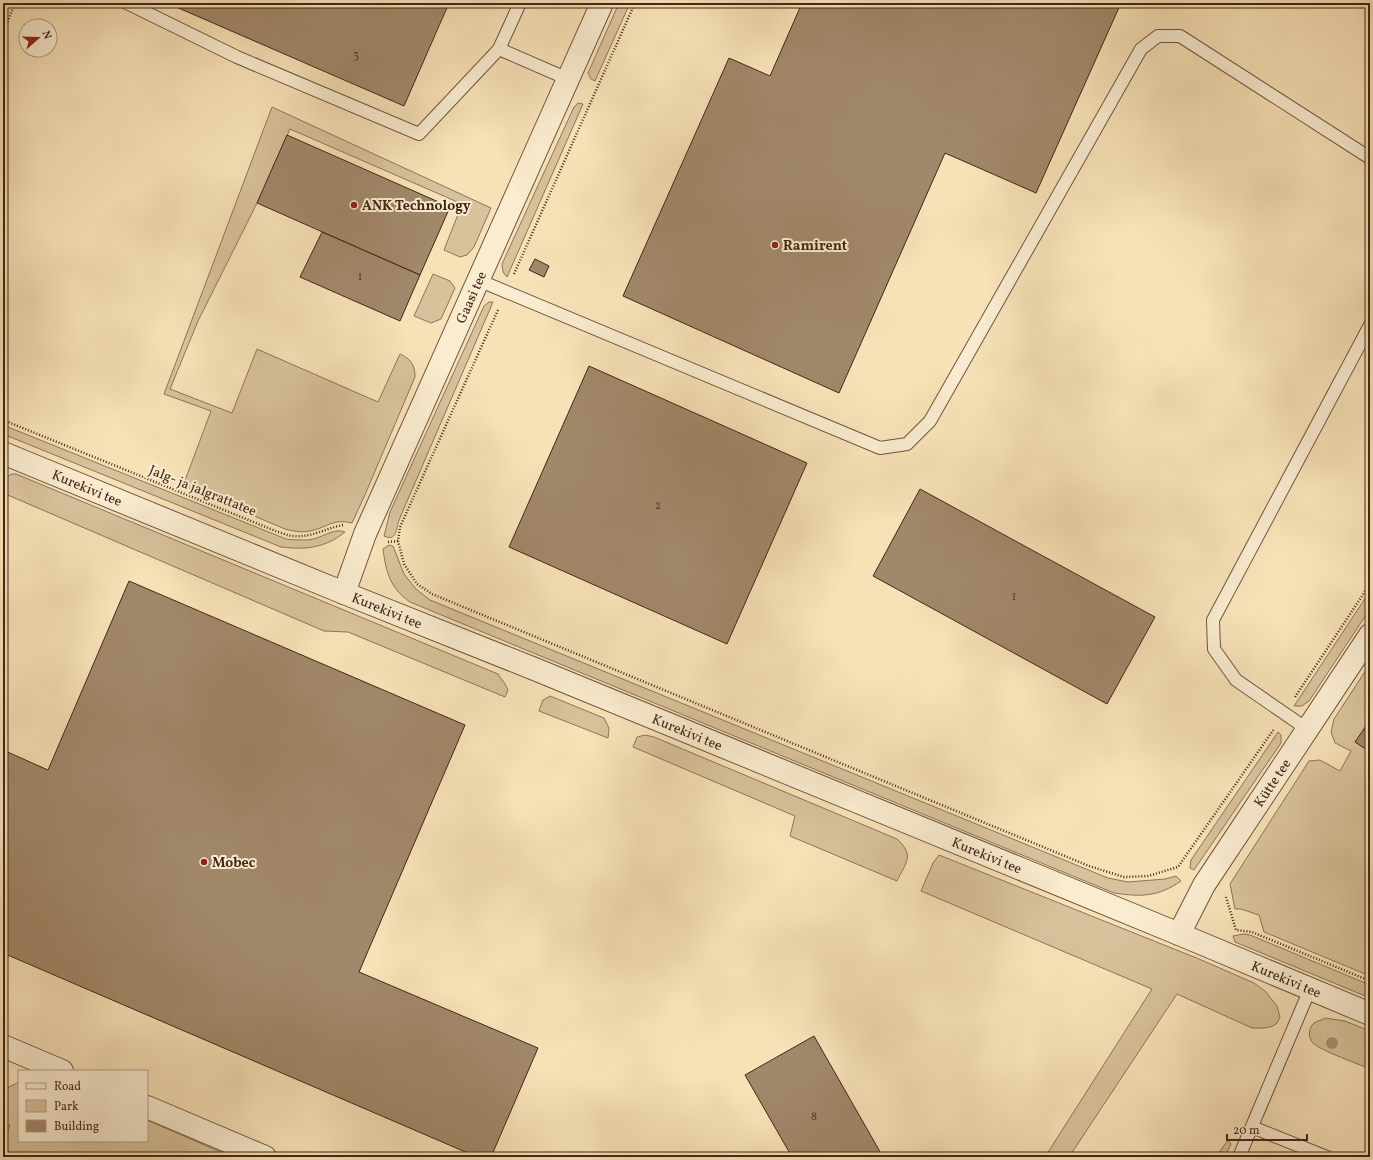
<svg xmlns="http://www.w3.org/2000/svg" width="1373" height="1160" viewBox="0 0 1373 1160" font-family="Vollkorn,serif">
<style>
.green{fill:#d8c29c;stroke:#8e7459}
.building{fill:#a1886a;stroke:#432616}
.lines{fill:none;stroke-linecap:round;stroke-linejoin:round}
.lane-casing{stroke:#70553e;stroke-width:14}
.street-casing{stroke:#70553e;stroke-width:24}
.path{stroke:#432616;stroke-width:2.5;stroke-dasharray:1 2;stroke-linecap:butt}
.lane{stroke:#faecd0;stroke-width:12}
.street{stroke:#faecd0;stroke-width:22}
.tree{fill:#a89071}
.poi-dot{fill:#8f2418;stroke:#faecd0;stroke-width:1.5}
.labels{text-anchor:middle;stroke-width:4;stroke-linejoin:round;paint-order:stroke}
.number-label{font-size:12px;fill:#5a3e2b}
.poi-label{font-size:14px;font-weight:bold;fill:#432616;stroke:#faecd0;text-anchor:start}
.street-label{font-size:14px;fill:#432616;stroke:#faecd0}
</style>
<rect width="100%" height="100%" fill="#f7e2b7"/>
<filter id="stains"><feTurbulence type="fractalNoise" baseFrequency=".005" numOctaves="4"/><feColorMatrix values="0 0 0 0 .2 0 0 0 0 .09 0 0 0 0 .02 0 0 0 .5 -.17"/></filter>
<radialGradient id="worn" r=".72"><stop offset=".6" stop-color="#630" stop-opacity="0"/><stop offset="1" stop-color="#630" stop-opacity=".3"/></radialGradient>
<g class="green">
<polygon points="619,3 630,3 595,81 591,79 588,73"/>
<polygon points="578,103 583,104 507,277 503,272 502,264 574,107"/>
<path d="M272,107L491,208L474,247L467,255L460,257L444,250L462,204L290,129L257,203L198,321L170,389L232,413L257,349L378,402L400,354C411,359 415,365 415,377L364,497L352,523C332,518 327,528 310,531C301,533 293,531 285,529L183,486L211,411L164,394Z"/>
<polygon points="433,274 450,281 455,288 441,319 431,323 414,316"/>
<path d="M489,302H493L399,520C396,529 397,542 384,536L390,512L484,306Z"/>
<path d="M3,425L286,539C293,540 301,540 308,540C321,539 334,527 345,532C325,548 306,550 281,547L3,434Z"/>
<polygon points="11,474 16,474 498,674 505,684 508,690 505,697 348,632 324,631 3,493 3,480"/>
<path d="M389,545L393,546L404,574L416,589L430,600L1108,878L1128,882L1165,879L1176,876L1181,881C1158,897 1141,897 1114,893L410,602C390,588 386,572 383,549Z"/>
<polygon points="1370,591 1370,609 1309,701 1302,706 1294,706"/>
<polygon points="1370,664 1370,976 1264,932 1259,915 1241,909 1235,909 1230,884 1309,761 1320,760 1340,771 1351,751 1335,743 1331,732 1334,719"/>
<polygon points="550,696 604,718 609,728 608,738 539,711 543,700"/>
<polygon points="1278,732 1281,735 1281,743 1194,870 1190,868 1191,860"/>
<path d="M645,735L654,737L897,839C915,856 906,862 897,881L790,836L795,816L633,747L637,737Z"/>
<path d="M939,855L1199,959L1254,983L1265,991L1277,1006L1280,1017C1279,1019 1278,1022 1277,1023C1272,1029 1259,1028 1252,1028L1177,994L1069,1157H1045L1152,989L921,891L933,863Z"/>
<polygon points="1243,934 1250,935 1370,985 1370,998 1235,942 1233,936"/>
<path d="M1325,1018L1345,1021L1370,1031V1069C1357,1063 1323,1052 1313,1043C1308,1038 1308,1028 1314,1023C1317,1021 1322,1020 1325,1018Z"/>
<polygon points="19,1082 19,1141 147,1141 147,1120 232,1157 3,1157 3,1141 10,1125 3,1122 3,1090"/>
<polygon points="1228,1140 1231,1144 1225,1157 1216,1157"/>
</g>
<g class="building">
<polygon points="167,3 449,3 404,106"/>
<polygon points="802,3 1121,3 1036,193 945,153 839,393 623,296 729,58 770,76"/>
<polygon points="287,135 450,207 420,275 257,203"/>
<polygon points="322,232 420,275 400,321 300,277"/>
<polygon points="535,259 549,266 544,277 529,270"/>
<polygon points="589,366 807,463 727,644 509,547"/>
<polygon points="920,489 1155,617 1107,704 873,576"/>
<polygon points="129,581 465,725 359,972 538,1048 491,1157 477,1157 3,953 3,750 48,770"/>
<polygon points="1370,720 1370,752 1355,742"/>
<polygon points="814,1036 883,1157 792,1157 745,1075"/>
</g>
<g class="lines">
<defs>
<g id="lane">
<polyline points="127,3 237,57 419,134 499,49"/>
<polyline points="520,3 499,49 568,79"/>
<polyline points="478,280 880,448 907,444 930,421 1141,49 1158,36 1180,36 1370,158"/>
<polyline points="1307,729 1236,680 1214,649 1213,620 1370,325"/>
<polyline points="1252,1127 1327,1157"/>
<polyline points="1239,1157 1310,989"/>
</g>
<g id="street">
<path id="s1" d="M3,453L344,593L537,670L1179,934L1370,1014"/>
<path id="s2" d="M344,593L365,534L602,3"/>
<path id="s3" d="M1179,934L1204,885L1370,635"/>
<polyline points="3,1046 62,1071"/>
<polyline points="147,1107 265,1157"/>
</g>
</defs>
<use href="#lane" class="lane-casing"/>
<use href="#street" class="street-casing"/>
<g class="path">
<polyline points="3,33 15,3"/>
<polyline points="514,274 635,3"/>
<polyline points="498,310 400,527 398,541 404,564 417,584 432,594 1089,866 1124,877 1148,876 1178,867 1274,729"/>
<path d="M3,420L278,532C283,533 288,536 293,536C311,538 326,528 343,525"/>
<polyline points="388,542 398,541"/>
<polyline points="1295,697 1370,584"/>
<polyline points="1226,897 1236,930 1252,932 1370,981"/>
<polyline points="3,1133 6,1126"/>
</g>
<use href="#lane" class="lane"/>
<use href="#street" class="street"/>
</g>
<circle class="tree" cx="1332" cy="1043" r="6"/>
<g class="poi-dot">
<circle cx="354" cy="205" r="4"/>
<circle cx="775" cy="245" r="4"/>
<circle cx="204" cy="862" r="4"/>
</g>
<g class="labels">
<g class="number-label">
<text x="356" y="59">3</text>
<text x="360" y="280">1</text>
<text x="658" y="509">2</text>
<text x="1014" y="600">1</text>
<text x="814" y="1120">8</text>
</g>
<g class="poi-label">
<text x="362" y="210">ANK Technology</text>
<text x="783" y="250">Ramirent</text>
<text x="212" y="867">Mobec</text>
</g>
<g class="street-label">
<text dy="5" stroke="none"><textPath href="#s2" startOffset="322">Gaasi tee</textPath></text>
<text dy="5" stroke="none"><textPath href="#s1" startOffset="91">Kurekivi tee</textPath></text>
<text transform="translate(203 490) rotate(22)" y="5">Jalg- ja jalgrattatee</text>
<text dy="5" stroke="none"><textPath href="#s1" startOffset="415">Kurekivi tee</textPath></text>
<text dy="5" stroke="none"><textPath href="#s1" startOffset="739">Kurekivi tee</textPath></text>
<text dy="5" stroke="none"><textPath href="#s3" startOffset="178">Kütte tee</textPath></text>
<text dy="5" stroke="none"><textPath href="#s1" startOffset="1063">Kurekivi tee</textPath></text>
<text dy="5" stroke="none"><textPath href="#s1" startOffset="1387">Kurekivi tee</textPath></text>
</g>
</g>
<rect width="1373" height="1160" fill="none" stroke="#f7e2b7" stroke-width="16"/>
<rect x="4" y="4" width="1365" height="1152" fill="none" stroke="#432616" stroke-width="2"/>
<rect x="8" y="8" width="1357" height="1144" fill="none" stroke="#432616"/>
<rect x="18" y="1070" width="130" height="72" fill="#faecd0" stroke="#b19d86"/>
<rect x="26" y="1083" width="20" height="6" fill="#faecd0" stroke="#b19d86"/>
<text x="54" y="1090" font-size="12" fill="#432616">Road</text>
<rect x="26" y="1100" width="20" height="12" fill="#d8c29c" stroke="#b19d86"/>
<text x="54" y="1110" font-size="12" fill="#432616">Park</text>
<rect x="26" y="1120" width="20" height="12" fill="#a1886a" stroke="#b19d86"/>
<text x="54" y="1130" font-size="12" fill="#432616">Building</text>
<g transform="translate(38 38) rotate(70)"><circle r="19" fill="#faecd0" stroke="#b19d86"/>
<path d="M0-3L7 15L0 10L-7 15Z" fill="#8f2418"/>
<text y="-6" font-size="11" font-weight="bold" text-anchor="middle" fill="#432616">N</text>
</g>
<path d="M1227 1134v6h80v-6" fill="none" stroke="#432616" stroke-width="2"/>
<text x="1233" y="1134" font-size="12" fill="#432616" stroke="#faecd0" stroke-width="3" paint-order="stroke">20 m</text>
<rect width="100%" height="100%" filter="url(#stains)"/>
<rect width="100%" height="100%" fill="url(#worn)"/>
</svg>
